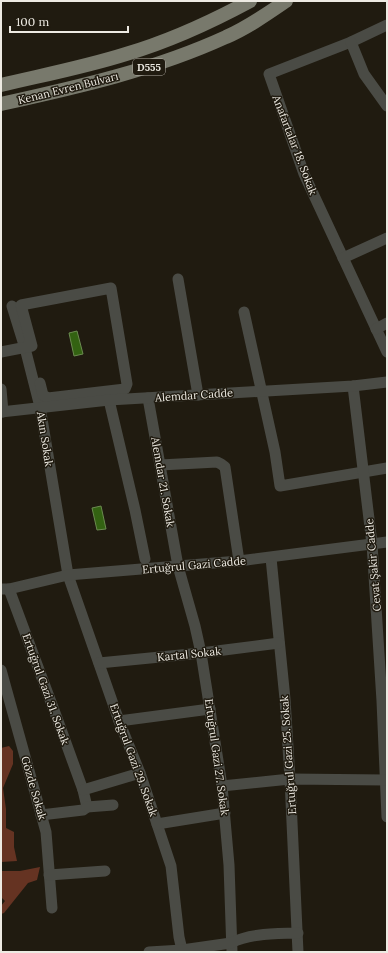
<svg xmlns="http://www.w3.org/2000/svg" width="388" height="953" viewBox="0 0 388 953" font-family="Lora,serif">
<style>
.green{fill:#653322}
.water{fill:#336212;stroke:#6b8b50}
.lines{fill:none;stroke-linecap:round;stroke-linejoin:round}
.minor{stroke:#4a4b45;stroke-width:11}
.major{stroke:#78796c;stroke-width:14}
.labels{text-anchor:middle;stroke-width:3;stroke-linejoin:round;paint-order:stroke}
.shield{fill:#201b10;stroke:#b0aca3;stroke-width:1}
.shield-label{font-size:10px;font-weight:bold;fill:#edeae2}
.street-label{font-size:11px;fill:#edeae2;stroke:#201b10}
</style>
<rect width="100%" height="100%" fill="#201b10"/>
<g class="green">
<polygon points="9,746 13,751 13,764 3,788 6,809 6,828 14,832 14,847 17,861 1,862 1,748"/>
<polygon points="40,867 37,880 28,883 4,913 1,914 1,906 5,901 1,897 1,871 20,871"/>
</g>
<g class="water">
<polygon points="77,331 83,354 74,356 69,333"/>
<polygon points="101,506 106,529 97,530 92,508"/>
</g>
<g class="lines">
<g class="minor">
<polyline points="387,25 351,42 269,74 304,174 387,352"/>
<polyline points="351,42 364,74 387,106"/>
<polyline points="343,258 387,238"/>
<polyline points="178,279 198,395"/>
<polyline points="12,306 25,348 40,407 68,575 119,721 140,773 171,866 179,937 182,950"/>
<polyline points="244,312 275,452 280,486 387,468"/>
<polyline points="376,329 387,323"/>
<polyline points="1,352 32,346 21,305 111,288 127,384 125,389 48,398 43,395 40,383"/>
<polyline points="353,386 372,544 382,701 387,817"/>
<polyline points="1,389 3,412"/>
<polyline points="148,398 178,566 195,626 201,653 222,786 229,865 232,952"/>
<polyline points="109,400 135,510 145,559"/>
<polyline points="1,412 109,400 353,386 387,382"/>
<polyline points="160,465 217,462 221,464 225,467 239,561"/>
<polyline points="271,558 285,699 290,779 298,952"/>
<polyline points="1,589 9,589 68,575 239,561 387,542"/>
<polyline points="9,589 58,721 83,790 87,807 83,810 41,815"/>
<polyline points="99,663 201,653 279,643"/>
<polyline points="1,670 46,832 52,908"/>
<polyline points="119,721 210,709"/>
<polyline points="222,786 290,779 385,780"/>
<polyline points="83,790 140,773"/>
<polyline points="87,807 113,805"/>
<polyline points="157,824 225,813"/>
<polyline points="49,875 105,871"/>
<path d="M149,952L182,950L231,943C251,933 275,934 298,933"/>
</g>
<g class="major">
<path d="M1,85C43,75 85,67 126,54C170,41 211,22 250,1"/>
<path d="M1,104C78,87 154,70 226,37C247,28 267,14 286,1"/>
</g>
</g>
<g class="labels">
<rect class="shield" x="133" y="59" width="32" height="16" rx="3"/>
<g class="shield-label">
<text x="149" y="71">D555</text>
</g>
<g class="street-label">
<text transform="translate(68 88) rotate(-14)" y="4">Kenan Evren Bulvarı</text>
<text transform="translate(295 145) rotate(69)" y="4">Anafartalar 18. Sokak</text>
<text transform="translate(194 395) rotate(-4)" y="4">Alemdar Cadde</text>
<text transform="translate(45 439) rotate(81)" y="4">Akın Sokak</text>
<text transform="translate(163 482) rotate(80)" y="4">Alemdar 21. Sokak</text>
<text transform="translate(194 565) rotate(-5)" y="4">Ertuğrul Gazi Cadde</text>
<text transform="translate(373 565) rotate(-95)" y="4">Cevat Şakir Cadde</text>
<text transform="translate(189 654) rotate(-6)" y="4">Kartal Sokak</text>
<text transform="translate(46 689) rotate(70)" y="4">Ertuğrul Gazi 31. Sokak</text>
<text transform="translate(288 755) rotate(-94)" y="4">Ertuğrul Gazi 25. Sokak</text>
<text transform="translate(217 757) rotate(82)" y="4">Ertuğrul Gazi 27. Sokak</text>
<text transform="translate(134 760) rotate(70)" y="4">Ertuğrul Gazi 29. Sokak</text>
<text transform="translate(34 788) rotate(74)" y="4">Gözde Sokak</text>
</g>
</g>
<rect width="388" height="953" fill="none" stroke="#edeae2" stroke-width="4"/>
<path d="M10 26v6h118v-6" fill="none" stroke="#edeae2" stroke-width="2"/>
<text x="16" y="26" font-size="12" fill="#edeae2" stroke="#201b10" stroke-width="3" paint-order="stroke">100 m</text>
</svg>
